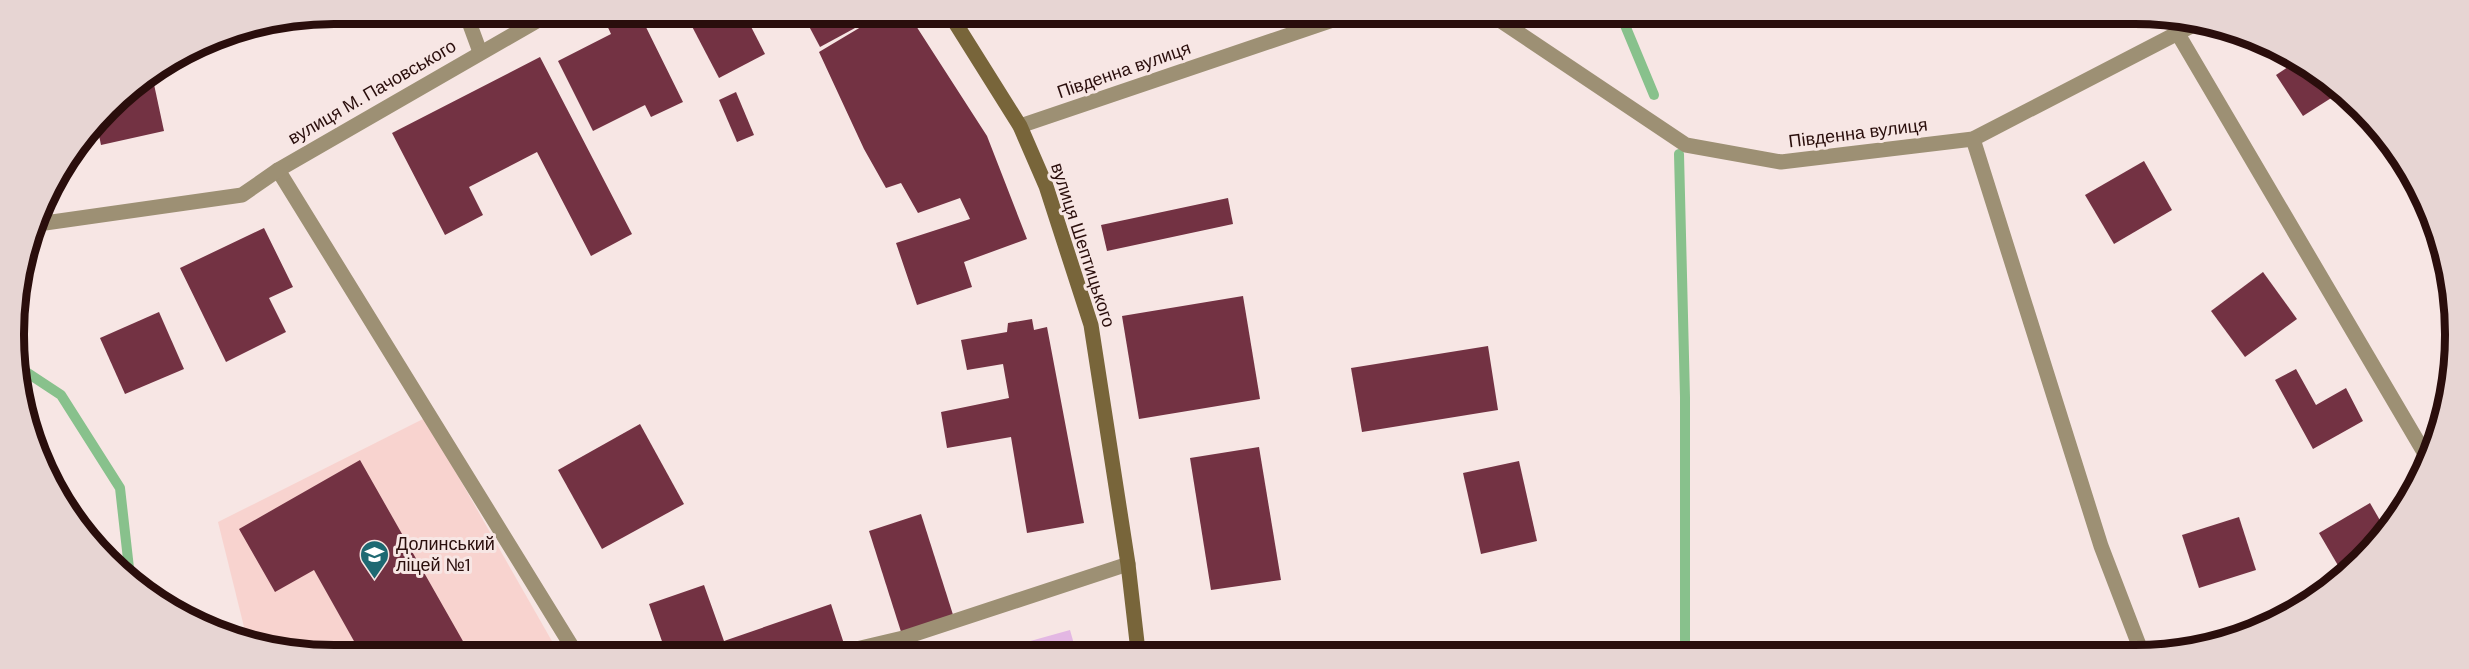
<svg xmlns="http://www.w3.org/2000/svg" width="2469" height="669" viewBox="0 0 2469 669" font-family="'DM Sans',sans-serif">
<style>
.built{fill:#f8d3cf}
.green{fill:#e3b7e3}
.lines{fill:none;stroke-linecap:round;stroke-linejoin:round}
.stream{stroke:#88c18c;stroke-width:10}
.building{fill:#733243}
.lane{stroke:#9d9074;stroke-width:15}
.street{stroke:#9d9074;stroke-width:15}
.secondary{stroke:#78653a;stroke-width:15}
.labels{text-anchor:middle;stroke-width:6;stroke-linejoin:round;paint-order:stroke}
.street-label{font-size:18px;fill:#2a0e0c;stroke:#f7e6e4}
.poi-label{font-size:18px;fill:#2a0e0c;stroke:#f7e6e4;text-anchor:start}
.rim{fill:none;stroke:#2a0e0c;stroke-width:8}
</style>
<rect width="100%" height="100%" fill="#f7e6e4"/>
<polygon class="built" points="425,418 557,650 272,649 247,639 218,522"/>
<polygon class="green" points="1070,630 1076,651 995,651"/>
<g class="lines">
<g class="stream">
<polyline points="1622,18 1654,95"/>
<polyline points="1679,154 1685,397 1685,652"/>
<polyline points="20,368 61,395 120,488 130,577"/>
</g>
</g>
<g class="building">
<polygon points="619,14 640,15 683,102 651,117 645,105 593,131 558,61 611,34 605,21"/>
<polygon points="686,15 745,15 765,54 719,78"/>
<polygon points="803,15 879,15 820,47"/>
<polygon points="881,15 909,15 987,136 1027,239 964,262 972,287 917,305 896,243 970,219 960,198 918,213 901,183 886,188 864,149 819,52"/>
<polygon points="540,57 632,234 591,256 537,152 469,187 483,215 445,235 392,133"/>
<polygon points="2297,61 2313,67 2339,93 2303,116 2276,75"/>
<polygon points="152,75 164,131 101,145 97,126 123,93"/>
<polygon points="736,92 754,135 737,142 719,100"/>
<polygon points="2144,161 2172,210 2114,244 2085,195"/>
<polygon points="1228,198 1233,224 1107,251 1101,225"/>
<polygon points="264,228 293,287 269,298 286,332 226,362 180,268"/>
<polygon points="2263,272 2297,319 2245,357 2211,311"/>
<polygon points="1243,296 1260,399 1139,419 1122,316"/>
<polygon points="159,312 184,369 125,394 100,338"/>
<polygon points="1032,319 1034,330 1047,327 1084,523 1027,533 1011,437 947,448 941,412 1009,398 1003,364 967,370 961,340 1007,332 1008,323"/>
<polygon points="1488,346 1498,410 1362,432 1351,368"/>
<polygon points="2296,369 2316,405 2346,388 2363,421 2313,449 2275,380"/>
<polygon points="640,424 684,504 602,549 558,470"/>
<polygon points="1259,447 1281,580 1211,590 1190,458"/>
<polygon points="360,460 468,650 359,650 314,570 275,592 239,529"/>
<polygon points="1519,461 1537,541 1481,554 1463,473"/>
<polygon points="2370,503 2385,529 2361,562 2343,574 2319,533"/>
<polygon points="921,514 955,621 903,638 869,531"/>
<polygon points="2239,517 2256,570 2199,588 2182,535"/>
<polygon points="704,585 724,641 831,604 846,650 665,650 649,604"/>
</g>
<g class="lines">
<polyline class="lane" points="466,14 480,52"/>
<g class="street">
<polyline points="1495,17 1686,145 1781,162 1973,139 2201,21"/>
<polyline points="2178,34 2428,459"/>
<polyline points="1020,126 1342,17"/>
<polyline points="1973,139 2101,546 2142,653"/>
<polyline points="278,170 574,650"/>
<polyline points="38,224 242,195 278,170 549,14"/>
<polyline points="852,650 903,638 1128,564"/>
</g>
<polyline class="secondary" points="951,16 1020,126 1046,186 1091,325 1128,564 1138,651"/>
</g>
<defs>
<symbol id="school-pin" viewBox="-11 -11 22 30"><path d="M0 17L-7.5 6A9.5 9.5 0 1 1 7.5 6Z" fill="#1e6972" stroke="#f7e6e4"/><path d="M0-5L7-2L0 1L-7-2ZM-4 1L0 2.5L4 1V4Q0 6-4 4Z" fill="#fff"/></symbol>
</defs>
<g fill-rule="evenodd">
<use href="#school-pin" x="358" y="538" width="33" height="45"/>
</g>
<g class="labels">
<g class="street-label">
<text transform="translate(1124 70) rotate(-19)" y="6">Південна вулиця</text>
<text transform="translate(372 92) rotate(-30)" y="6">вулиця М. Пачовського</text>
<text transform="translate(1858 133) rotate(-7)" y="6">Південна вулиця</text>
<text transform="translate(1083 245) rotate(72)" y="6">вулиця Шептицького</text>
</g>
<g class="poi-label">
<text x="396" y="550">Долинський<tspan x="396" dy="21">ліцей №1</tspan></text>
</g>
</g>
<path d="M0 0H2469V669H0ZM334 24H2135A310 310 0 0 1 2445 334V335A310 310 0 0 1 2135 645H334A310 310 0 0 1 24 335V334A310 310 0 0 1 334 24Z" fill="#e7d5d3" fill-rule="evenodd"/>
<path class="rim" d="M334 24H2135A310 310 0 0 1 2445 334V335A310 310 0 0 1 2135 645H334A310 310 0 0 1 24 335V334A310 310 0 0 1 334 24Z"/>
</svg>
